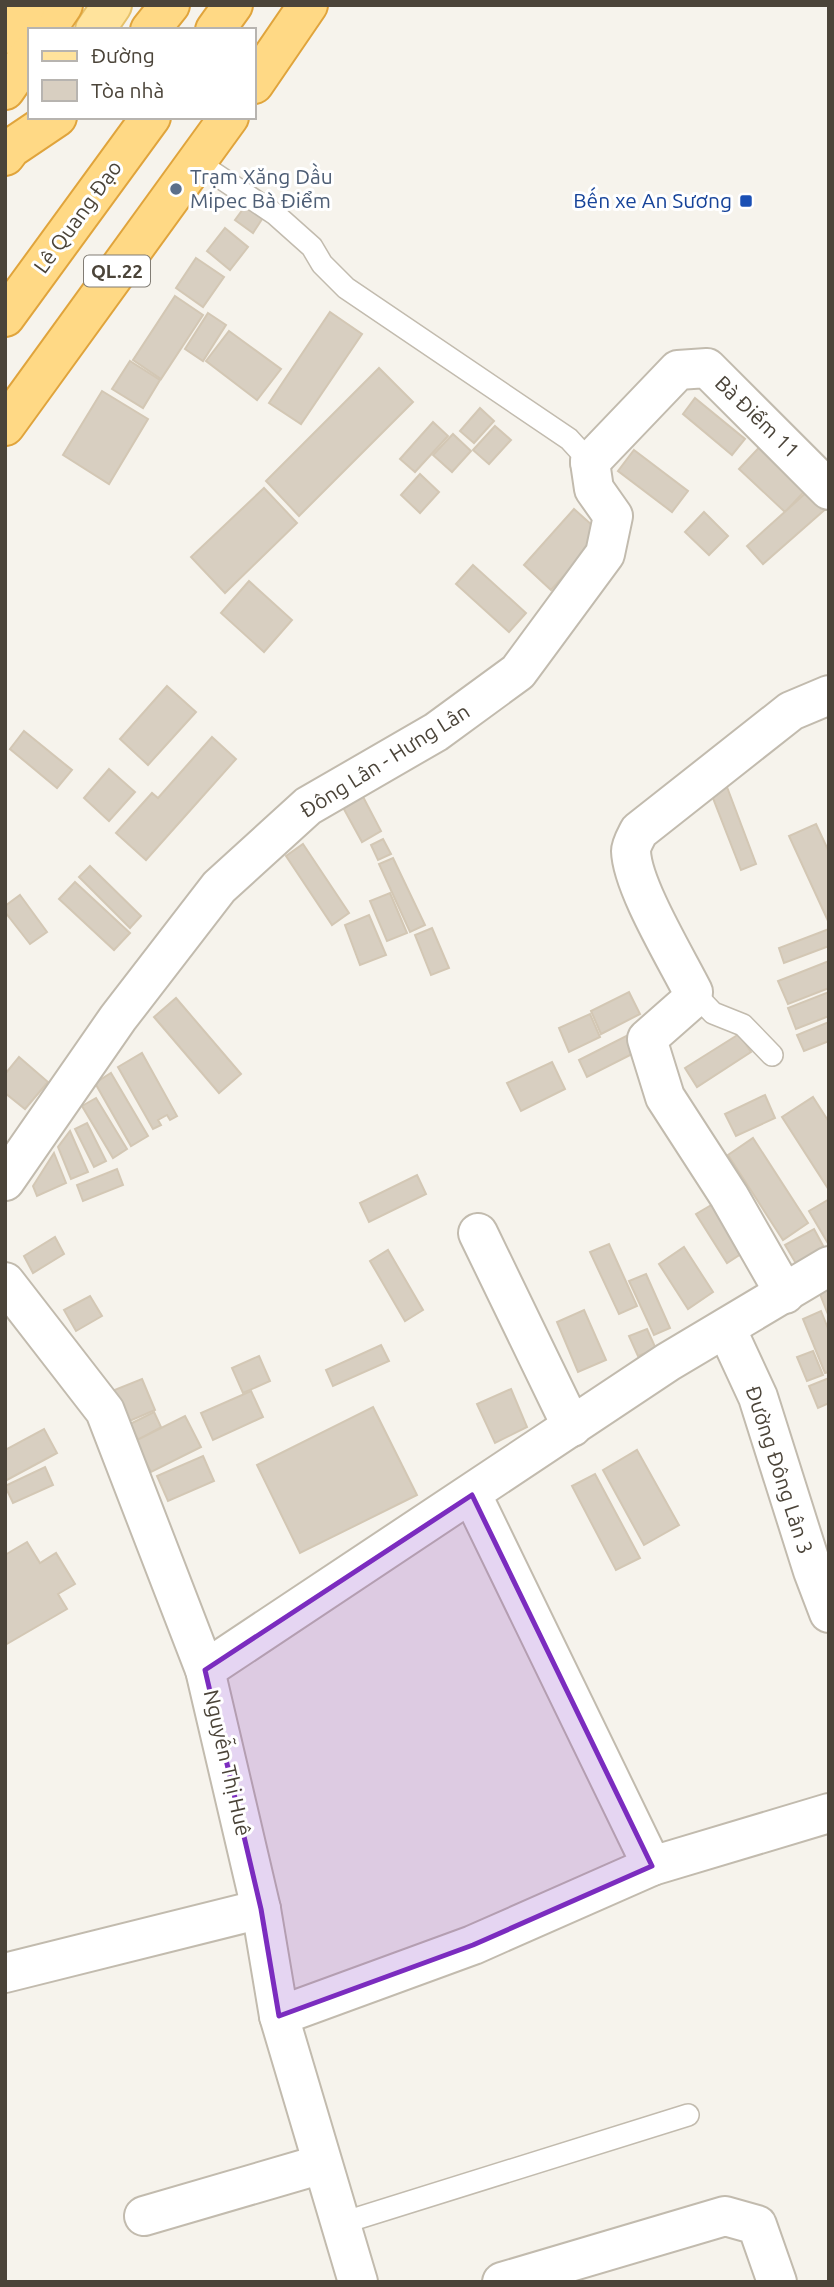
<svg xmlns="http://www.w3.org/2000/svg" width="834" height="2287" viewBox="0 0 834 2287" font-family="Ubuntu,sans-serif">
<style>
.building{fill:#d8cfc1;stroke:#d3c7b4;stroke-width:2}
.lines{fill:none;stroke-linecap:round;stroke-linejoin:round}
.service-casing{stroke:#c2bbae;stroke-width:24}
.minor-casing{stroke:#c2bbae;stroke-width:42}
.tertiary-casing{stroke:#c2bbae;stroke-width:42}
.primary-casing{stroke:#e6c16a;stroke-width:42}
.trunk-casing{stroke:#e0a43c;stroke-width:42}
.service{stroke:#fff;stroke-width:21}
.minor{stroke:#fff;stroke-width:38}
.tertiary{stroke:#fff;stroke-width:38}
.primary{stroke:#ffe39c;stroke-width:38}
.trunk{stroke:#ffd985;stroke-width:38}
.marked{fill:#7b2cbf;fill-opacity:0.2;stroke:#7b2cbf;stroke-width:5;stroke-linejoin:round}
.service-dot{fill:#5c6f8a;stroke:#fff;stroke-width:2.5}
.transit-dot{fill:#1a4fb4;stroke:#fff;stroke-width:2.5}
.labels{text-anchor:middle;stroke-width:6;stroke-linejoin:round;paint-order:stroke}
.shield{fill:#fff;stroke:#817c74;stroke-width:2}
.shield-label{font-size:19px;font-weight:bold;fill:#4b4439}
.service-label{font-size:21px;fill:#4e5e75;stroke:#fff;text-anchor:start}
.transit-label{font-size:21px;fill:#164399;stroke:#fff;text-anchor:end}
.street-label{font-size:21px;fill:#4b4439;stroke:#fff}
</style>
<rect width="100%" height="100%" fill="#f6f3ec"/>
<g class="building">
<polygon points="249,201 266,213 253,233 235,220"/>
<polygon points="225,228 248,247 230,270 207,251"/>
<polygon points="196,258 224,277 203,307 176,288"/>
<polygon points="175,296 203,315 161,379 133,360"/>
<polygon points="330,312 362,334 301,424 269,403"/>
<polygon points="208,313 226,325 203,361 185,349"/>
<polygon points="229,331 281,369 257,400 206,361"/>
<polygon points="130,361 160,380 143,408 112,389"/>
<polygon points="379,368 413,402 299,516 266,481"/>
<polygon points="102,391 148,419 109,484 63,455"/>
<polygon points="695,398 745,439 732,455 683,414"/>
<polygon points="480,408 494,421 474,443 460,431"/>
<polygon points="433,422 448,436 415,472 400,459"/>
<polygon points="495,426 511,440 489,464 473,450"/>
<polygon points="453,434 471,451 452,472 433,455"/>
<polygon points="769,437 815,480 785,512 739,469"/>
<polygon points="634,450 688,491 672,512 618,471"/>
<polygon points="420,474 439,492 420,513 401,495"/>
<polygon points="819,481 829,506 763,564 747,546"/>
<polygon points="264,488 297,523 225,593 191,557"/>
<polygon points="574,509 602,534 551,590 524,565"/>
<polygon points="704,512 728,536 709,555 685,532"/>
<polygon points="473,565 526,613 509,632 456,584"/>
<polygon points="249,581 292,620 264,652 221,613"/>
<polygon points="167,686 196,712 148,765 120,739"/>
<polygon points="24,731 72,770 57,788 10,749"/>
<polygon points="212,737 236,759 146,860 116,833 152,793 158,798"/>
<polygon points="109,769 135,792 109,821 84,798"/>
<polygon points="727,787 756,864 741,870 711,793"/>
<polygon points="360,791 381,831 362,842 340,802"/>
<polygon points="816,824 829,852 829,923 789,836"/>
<polygon points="383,839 391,854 378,860 371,845"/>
<polygon points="303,844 349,913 332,925 286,856"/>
<polygon points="393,858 425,925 410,932 379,864"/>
<polygon points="90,866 141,916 130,928 79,877"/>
<polygon points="75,882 130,933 114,950 59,899"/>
<polygon points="390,893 407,933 387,941 370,901"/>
<polygon points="20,895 47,932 30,944 5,912 5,906"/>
<polygon points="369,915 386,955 360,965 345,925"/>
<polygon points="432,928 449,968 431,975 415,935"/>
<polygon points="829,929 829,946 784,963 779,948"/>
<polygon points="829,961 829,988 788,1004 778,981"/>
<polygon points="629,992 640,1014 601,1034 591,1011"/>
<polygon points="829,992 829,1016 796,1029 788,1008"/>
<polygon points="176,998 241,1074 219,1093 154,1017"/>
<polygon points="590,1014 600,1037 569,1052 559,1028"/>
<polygon points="829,1022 829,1041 804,1051 797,1035"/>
<polygon points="638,1030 646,1047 587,1077 579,1060"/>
<polygon points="739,1034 751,1052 697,1087 685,1068"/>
<polygon points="142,1053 177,1116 170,1120 167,1115 158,1120 161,1125 153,1129 118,1067"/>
<polygon points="19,1057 48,1082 25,1109 5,1093 5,1074"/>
<polygon points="552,1062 565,1089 521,1111 507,1083"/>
<polygon points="111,1073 148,1136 131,1146 95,1083"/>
<polygon points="765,1095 775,1118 736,1136 725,1114"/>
<polygon points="813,1097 829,1122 829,1190 782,1117"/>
<polygon points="96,1098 127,1149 113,1158 82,1106"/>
<polygon points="87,1123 106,1161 94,1167 75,1129"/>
<polygon points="70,1131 88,1172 71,1179 58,1147"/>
<polygon points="753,1138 808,1223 783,1240 728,1155"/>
<polygon points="54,1153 66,1183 37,1196 33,1186"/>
<polygon points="117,1169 123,1185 83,1201 77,1185"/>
<polygon points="417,1175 426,1194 369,1222 360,1203"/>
<polygon points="828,1200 829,1202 829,1245 809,1211"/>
<polygon points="713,1204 744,1252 727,1263 696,1214"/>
<polygon points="814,1229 826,1251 798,1267 785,1245"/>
<polygon points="55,1237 64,1254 33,1273 24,1256"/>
<polygon points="609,1244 637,1306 619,1314 590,1252"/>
<polygon points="684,1247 713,1292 688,1309 659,1264"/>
<polygon points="388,1250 423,1310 405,1321 370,1261"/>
<polygon points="646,1274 670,1328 654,1335 629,1281"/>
<polygon points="829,1285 829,1317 818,1289"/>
<polygon points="90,1296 102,1316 76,1331 64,1310"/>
<polygon points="584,1310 606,1360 578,1372 557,1322"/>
<polygon points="821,1311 829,1331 829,1372 825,1373 803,1319"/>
<polygon points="647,1329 656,1349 638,1356 629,1336"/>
<polygon points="381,1345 389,1361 333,1386 326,1370"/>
<polygon points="813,1351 823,1375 807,1381 797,1357"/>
<polygon points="259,1356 270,1381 243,1393 232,1368"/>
<polygon points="829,1378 829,1403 818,1408 809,1386"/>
<polygon points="142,1379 155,1410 125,1423 112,1391"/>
<polygon points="511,1389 527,1427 495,1443 477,1404"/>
<polygon points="251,1391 263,1417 213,1440 201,1413"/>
<polygon points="373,1407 417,1495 300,1553 257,1465"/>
<polygon points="154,1412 161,1427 138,1440 130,1424"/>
<polygon points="185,1416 201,1447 151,1472 135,1441"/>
<polygon points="44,1429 57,1453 5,1481 5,1450"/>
<polygon points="637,1450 679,1525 644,1545 603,1470"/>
<polygon points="203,1456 214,1481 168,1501 157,1476"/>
<polygon points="45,1467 53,1485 13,1503 5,1486"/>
<polygon points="595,1474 640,1558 616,1570 572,1486"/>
<polygon points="27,1542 40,1563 56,1553 75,1584 58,1594 67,1609 5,1645 5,1555"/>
</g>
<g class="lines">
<defs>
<g id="service">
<polyline points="197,162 275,214 312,247 322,264 346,288 569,439 590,462"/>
<polyline points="693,992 713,1013 743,1025 772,1055"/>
<polyline points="339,2224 688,2115"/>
</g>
<g id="minor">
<polyline points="590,462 678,370 707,368 829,490"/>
<polyline points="478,1233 572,1427"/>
<path d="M785,1294L729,1196L665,1097L647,1039L689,1002L693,992C676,958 632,886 631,851C631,845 636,837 639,831L791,711L829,695"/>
<polyline points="726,1328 758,1397 813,1571 829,1613"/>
<polyline points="472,1495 652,1866 829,1813"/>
<polyline points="205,1670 668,1362 829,1266"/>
<polyline points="5,1973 261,1909"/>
<polyline points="279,2016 473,1945 652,1866"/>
<polyline points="144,2216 322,2164"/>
<polyline points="502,2282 725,2216 757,2225 777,2282"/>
</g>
<g id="tertiary">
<polyline points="5,1181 118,1018 219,887 308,806 436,732 518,672 605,554 613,516 594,489 590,462"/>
<polyline points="5,1282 105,1411 205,1670 261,1909 279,2016 358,2282"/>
</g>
<polyline id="primary" points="95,30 112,5"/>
<g id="trunk">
<polyline points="46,30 63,5"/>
<polyline points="150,30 170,5"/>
<polyline points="215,30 233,5"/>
<polyline points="5,34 26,5"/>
<polyline points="254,84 308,5"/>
<polyline points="5,90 30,54"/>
<polyline points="5,156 11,148 57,117"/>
<polyline points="5,317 151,117"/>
<polyline points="5,426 229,117"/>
</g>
</defs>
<use href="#service" class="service-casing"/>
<use href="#minor" class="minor-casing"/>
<use href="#tertiary" class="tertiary-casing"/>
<use href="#primary" class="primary-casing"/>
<use href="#trunk" class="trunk-casing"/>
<use href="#service" class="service"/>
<use href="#minor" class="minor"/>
<use href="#tertiary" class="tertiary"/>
<use href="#primary" class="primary"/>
<use href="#trunk" class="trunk"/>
</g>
<path class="marked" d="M472,1495L652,1866L473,1945L279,2016L261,1909L205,1670Z"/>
<circle class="service-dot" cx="176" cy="189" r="7"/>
<rect class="transit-dot" x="739" y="194" width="14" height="14" rx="3.5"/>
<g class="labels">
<rect class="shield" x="84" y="255.5" width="66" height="31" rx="5"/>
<g class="shield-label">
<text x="117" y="278">QL.22</text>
</g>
<g class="service-label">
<text x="190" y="184">Trạm Xăng Dầu<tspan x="190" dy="24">Mipec Bà Điểm</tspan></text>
</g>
<g class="transit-label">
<text x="732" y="208">Bến xe An Sương</text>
</g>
<g class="street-label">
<text transform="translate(78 217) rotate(-54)" y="7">Lê Quang Đạo</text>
<text transform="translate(757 417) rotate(44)" y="7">Bà Điểm 11</text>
<text transform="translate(385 761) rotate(-32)" y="7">Đông Lân - Hưng Lân</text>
<text transform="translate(779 1470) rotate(72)" y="7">Đường Đông Lân 3</text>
<text transform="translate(227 1763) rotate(77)" y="7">Nguyễn Thị Huê</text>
</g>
</g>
<rect width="834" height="2287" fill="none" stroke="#4b4439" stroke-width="14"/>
<rect x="28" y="28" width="228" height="91" fill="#ffffff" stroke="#b7b4b0" stroke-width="2"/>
<rect x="42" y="51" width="35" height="10" fill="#ffe39c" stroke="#b7b4b0" stroke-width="2"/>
<text x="91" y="63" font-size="21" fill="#4b4439">Đường</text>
<rect x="42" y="80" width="35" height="21" fill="#d8cfc1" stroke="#b7b4b0" stroke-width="2"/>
<text x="91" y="98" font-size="21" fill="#4b4439">Tòa nhà</text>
</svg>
